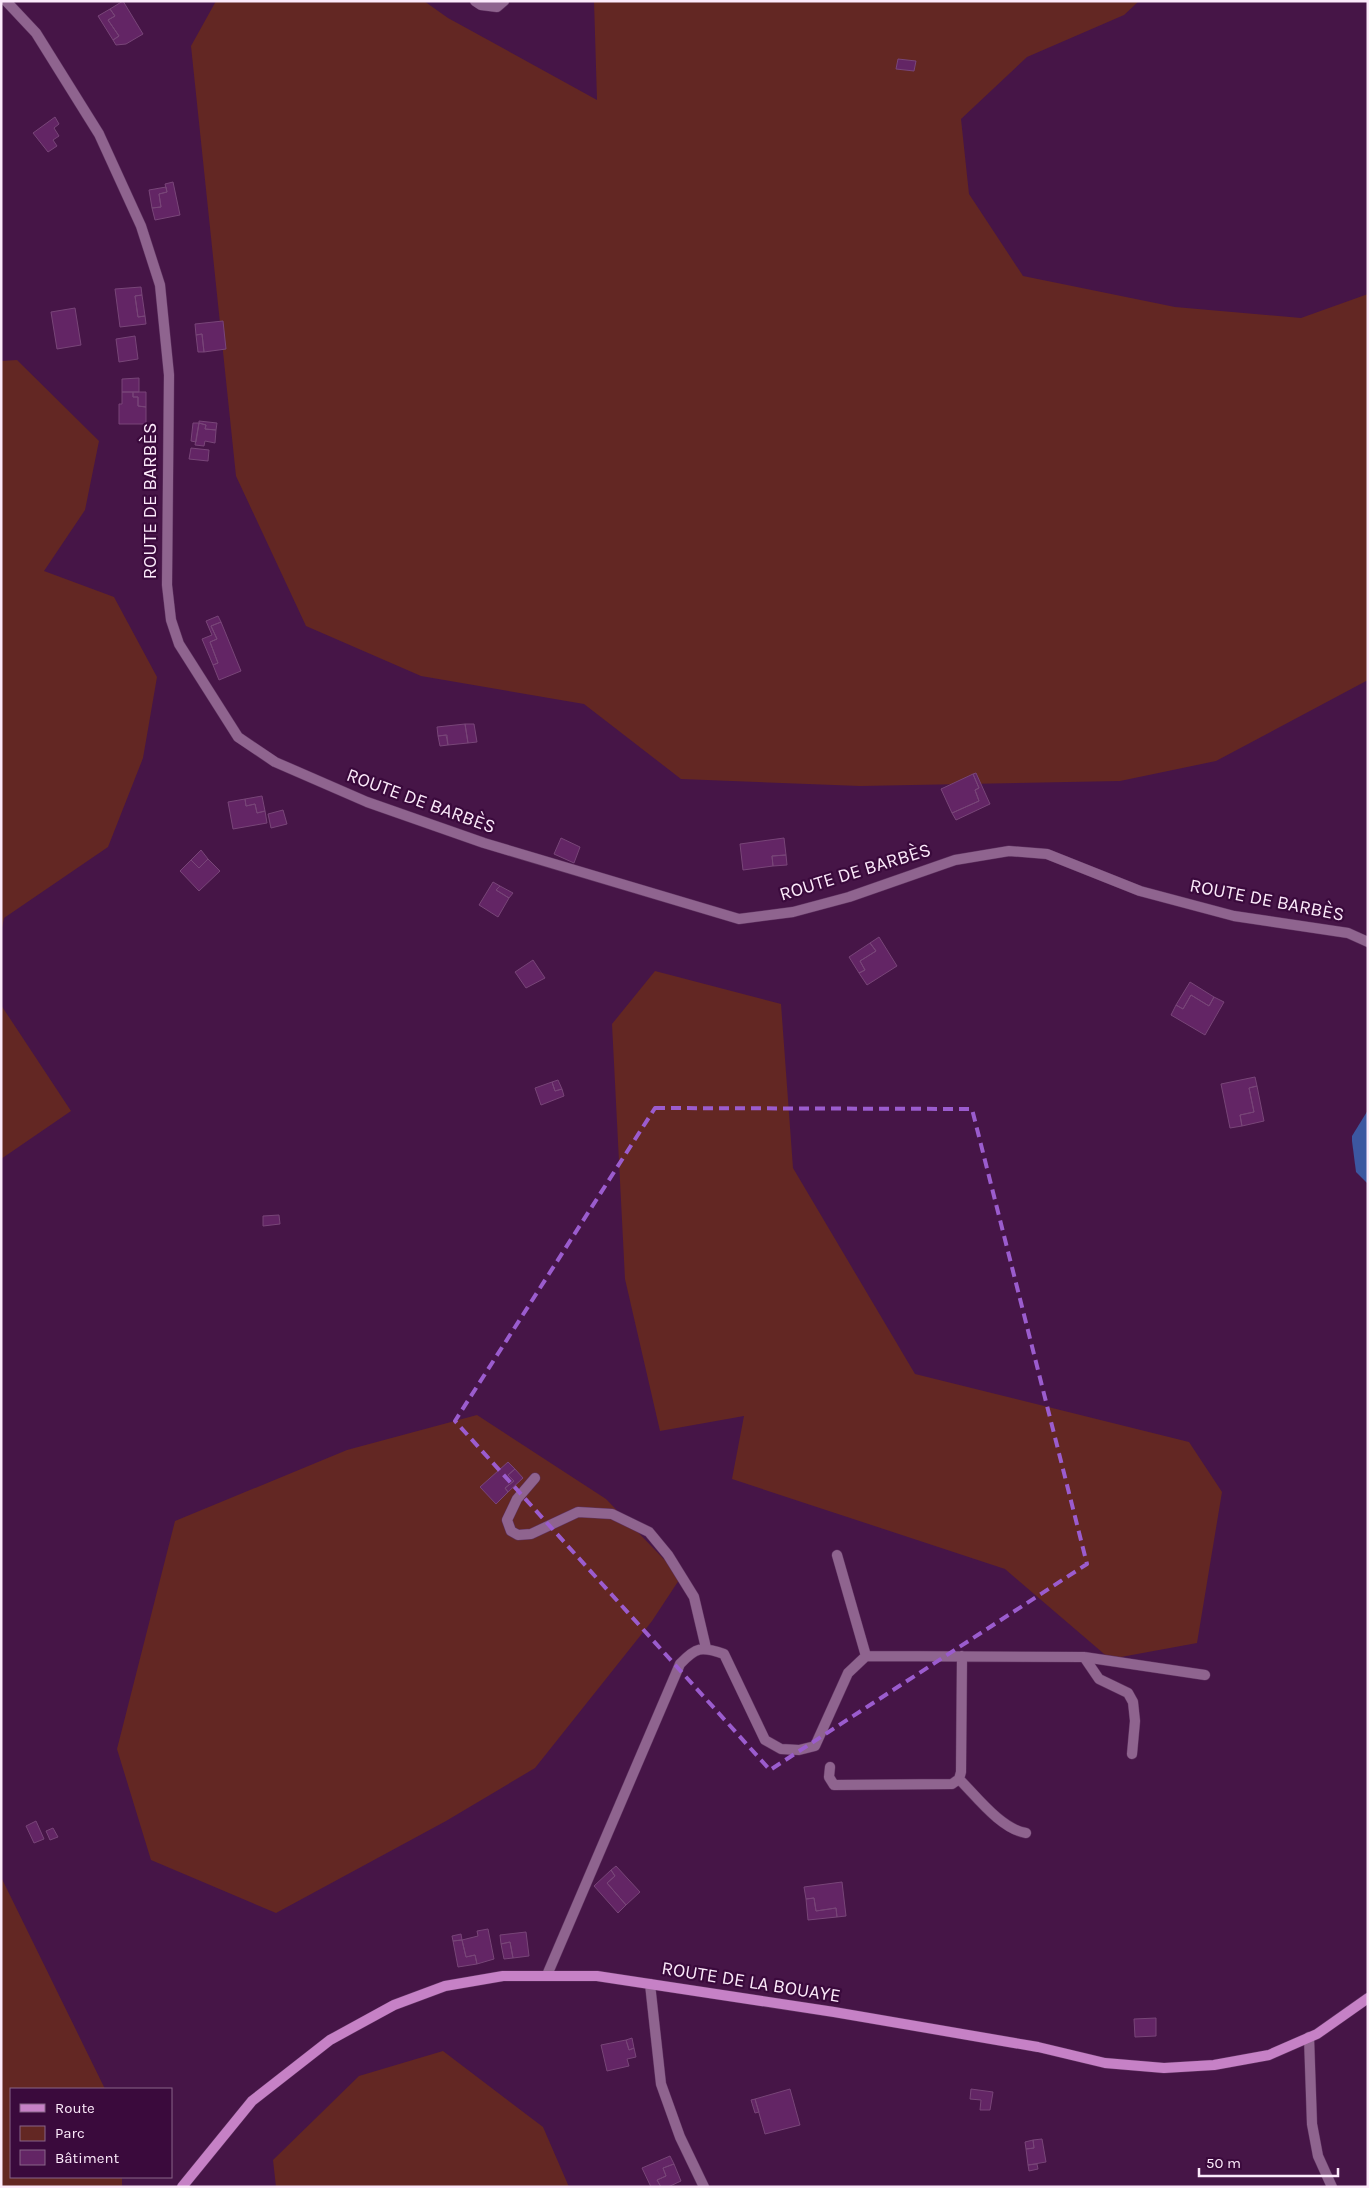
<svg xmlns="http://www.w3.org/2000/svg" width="1369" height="2188" viewBox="0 0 1369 2188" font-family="Karla,sans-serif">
<rect width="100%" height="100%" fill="#461547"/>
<path fill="#632723" d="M 216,1 L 424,1 L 448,18 L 597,100 L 594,1 L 1139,1 L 1124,15 L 1027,57 L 961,119 L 969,194 L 1023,276 L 1175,307 L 1301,318 L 1368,294 L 1368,680 L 1216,761 L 1120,781 L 860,786 L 681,779 L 584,704 L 421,676 L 306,626 L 236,476 L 191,46 Z
M 17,360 L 99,441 L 85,510 L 44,571 L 114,597 L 157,677 L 143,758 L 108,847 L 4,918 L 1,933 L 1,361 Z
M 655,971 L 781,1004 L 793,1168 L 915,1374 L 1189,1442 L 1222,1492 L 1197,1643 L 1110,1659 L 1005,1569 L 732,1479 L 744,1416 L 660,1431 L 625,1279 L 612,1024 Z
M 1,1005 L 71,1111 L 1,1159 Z
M 477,1415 L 606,1499 L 681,1577 L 652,1621 L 535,1768 L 446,1821 L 276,1913 L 151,1860 L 117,1749 L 175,1521 L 347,1450 Z
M 1,1877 L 105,2089 L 11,2089 L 11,2177 L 122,2177 L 122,2187 L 1,2187 Z
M 443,2051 L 543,2127 L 569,2187 L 276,2187 L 273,2160 L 359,2076 Z"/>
<path fill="#3c57a1" d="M 1368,1110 L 1368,1184 L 1356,1172 L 1352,1141 L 1352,1136 Z"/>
<path fill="#632565" stroke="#784578" d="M 123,1 L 143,34 L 126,44 L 116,45 L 113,40 L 119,36 L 108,20 L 115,16 L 110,9 Z
M 110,9 L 115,16 L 108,20 L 119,36 L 113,40 L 98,16 Z
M 898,59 L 916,61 L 914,71 L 896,69 Z
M 55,117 L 59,124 L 54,128 L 59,136 L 53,140 L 57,146 L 48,152 L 33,133 Z
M 173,182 L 180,215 L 155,220 L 152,208 L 161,207 L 159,194 L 167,192 L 165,184 Z
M 166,187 L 167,192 L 159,194 L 161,207 L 152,208 L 149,190 Z
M 141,287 L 142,295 L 135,296 L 138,317 L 145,316 L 146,324 L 120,327 L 115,289 Z
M 142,295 L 145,316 L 138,317 L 135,296 Z
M 75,308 L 81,345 L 57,349 L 51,312 Z
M 223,321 L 226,349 L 204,352 L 202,334 L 196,335 L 195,324 Z
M 202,334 L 204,352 L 198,352 L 196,335 Z
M 135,336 L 138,359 L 119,362 L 116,339 Z
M 139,378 L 139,392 L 122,392 L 122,379 Z
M 122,392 L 133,392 L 133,397 L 138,397 L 138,406 L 146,407 L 146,424 L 119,424 L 119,404 L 122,404 Z
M 133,392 L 146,392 L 146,407 L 138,406 L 138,397 L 133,397 Z
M 199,421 L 217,423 L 216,430 L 205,429 L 206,425 L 199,423 Z
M 193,423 L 199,423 L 196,442 L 191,441 Z
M 199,423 L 206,425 L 205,429 L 216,430 L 215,443 L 205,441 L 204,446 L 195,445 Z
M 191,448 L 209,450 L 208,461 L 189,459 Z
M 218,616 L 221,622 L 211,626 L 217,639 L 210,642 L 218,663 L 213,665 L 202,639 L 212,635 L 206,621 Z
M 221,622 L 241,671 L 219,680 L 213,665 L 218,663 L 210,642 L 217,639 L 211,626 Z
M 465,724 L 468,743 L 448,745 L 447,735 L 438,736 L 437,727 Z
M 465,724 L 474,724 L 477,742 L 468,743 Z
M 446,735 L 448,745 L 440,746 L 438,736 Z
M 976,773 L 990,804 L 956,820 L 952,813 L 979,801 L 975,790 L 979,788 L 973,774 Z
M 973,774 L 979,788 L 975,790 L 979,801 L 952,813 L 941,789 Z
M 262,796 L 265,811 L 257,813 L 255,804 L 246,806 L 245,799 Z
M 245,799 L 246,806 L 255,804 L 257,813 L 265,811 L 267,823 L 233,829 L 228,802 Z
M 283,810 L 287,824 L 271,828 L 268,814 Z
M 561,838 L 580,847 L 574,863 L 554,854 Z
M 784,838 L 786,855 L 772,856 L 773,866 L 743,870 L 740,844 Z
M 201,850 L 208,859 L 199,868 L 191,860 Z
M 786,855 L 787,865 L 773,866 L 772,856 Z
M 208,859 L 220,871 L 199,891 L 180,871 L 191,860 L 199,868 Z
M 493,882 L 500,886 L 496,890 L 509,898 L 498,917 L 479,905 Z
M 500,886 L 513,893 L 509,898 L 496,890 Z
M 879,937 L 897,966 L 867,985 L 859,973 L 865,970 L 860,961 L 876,951 L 870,943 Z
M 870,943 L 876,951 L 860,961 L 865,970 L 859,973 L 849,957 Z
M 533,960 L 545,978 L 526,988 L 515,972 Z
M 1190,982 L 1214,997 L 1209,1006 L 1191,995 L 1183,1009 L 1176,1005 Z
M 1191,995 L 1209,1006 L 1214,997 L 1224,1002 L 1205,1035 L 1171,1015 L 1176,1005 L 1183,1009 Z
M 1255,1077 L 1257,1086 L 1249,1088 L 1254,1112 L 1240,1115 L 1242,1126 L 1230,1128 L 1221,1084 Z
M 558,1080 L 562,1089 L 555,1091 L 552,1082 Z
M 552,1082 L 555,1091 L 562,1089 L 564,1096 L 541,1105 L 535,1088 Z
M 1257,1086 L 1264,1121 L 1242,1126 L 1240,1115 L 1254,1112 L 1249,1088 Z
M 279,1215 L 280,1224 L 263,1226 L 263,1216 Z
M 508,1462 L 515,1469 L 508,1475 L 514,1481 L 505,1488 L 508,1492 L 496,1504 L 480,1487 Z
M 515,1469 L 523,1478 L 508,1492 L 505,1488 L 514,1481 L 508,1475 Z
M 36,1821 L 44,1839 L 34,1843 L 26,1826 Z
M 53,1828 L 58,1837 L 50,1840 L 46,1831 Z
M 616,1866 L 640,1892 L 626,1905 L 607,1883 L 615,1876 L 611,1870 Z
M 611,1870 L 615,1876 L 607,1883 L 626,1905 L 618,1913 L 594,1886 Z
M 842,1882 L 846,1916 L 837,1917 L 836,1908 L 816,1911 L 814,1898 L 806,1899 L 804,1887 Z
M 814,1898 L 816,1911 L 836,1908 L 837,1917 L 808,1920 L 806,1899 Z
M 488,1929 L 494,1959 L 477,1964 L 475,1955 L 466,1957 L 462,1940 L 478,1936 L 477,1931 Z
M 526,1932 L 529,1956 L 513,1958 L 510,1942 L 501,1944 L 500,1935 Z
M 461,1934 L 462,1940 L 453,1941 L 452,1936 Z
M 462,1940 L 466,1957 L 475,1955 L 477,1964 L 458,1967 L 453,1941 Z
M 510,1942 L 513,1958 L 504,1959 L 501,1944 Z
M 1156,2018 L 1156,2036 L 1135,2037 L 1134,2019 Z
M 632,2038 L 634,2048 L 629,2050 L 626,2040 Z
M 626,2040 L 629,2050 L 634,2048 L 636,2057 L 627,2059 L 629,2066 L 607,2071 L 601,2045 Z
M 790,2089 L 800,2125 L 765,2134 L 755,2099 Z
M 971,2089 L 993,2092 L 990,2110 L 980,2110 L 981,2100 L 970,2099 Z
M 755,2099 L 759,2112 L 755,2113 L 751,2100 Z
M 1042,2139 L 1046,2162 L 1028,2165 L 1026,2149 L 1034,2148 L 1033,2140 Z
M 1033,2140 L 1034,2148 L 1026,2149 L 1025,2142 Z
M 670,2156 L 674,2164 L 663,2168 L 666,2176 L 657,2180 L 661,2187 L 651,2187 L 642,2168 Z
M 674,2164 L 681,2181 L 668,2187 L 661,2187 L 657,2180 L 666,2176 L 663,2168 Z
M 1037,2164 L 1038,2169 L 1029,2171 L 1028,2165 Z"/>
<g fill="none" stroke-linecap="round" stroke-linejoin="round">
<defs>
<path id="street" d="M 6,1 L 36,33 L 99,134 L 141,226 L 160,285 L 169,375 L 167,585 L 171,620 L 179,644 L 238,737 L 275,762 L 367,802 L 484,843 L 739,919 L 793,912 L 849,897 L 955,860 L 1009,851 L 1047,854 L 1140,891 L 1234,916 L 1348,933 L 1368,942
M 475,1 L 481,5 L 497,7 L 504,1
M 535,1478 L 517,1499 L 507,1520 L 511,1531 L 518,1535 L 531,1534 L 578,1512 L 612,1514 L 649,1532 L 668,1555 L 694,1597 L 706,1648
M 837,1555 L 866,1656
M 1084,1657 L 1099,1679 L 1128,1693 L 1133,1702 L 1135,1721 L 1132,1754
M 830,1767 L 829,1777 L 834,1785 L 952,1784 L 959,1779 L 961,1772 L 962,1656
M 959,1779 C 977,1797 1001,1829 1026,1833
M 547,1975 L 680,1664 C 696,1647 701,1646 724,1654 L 765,1740 L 781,1749 L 799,1750 L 815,1746 L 848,1673 L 866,1656 L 1084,1657 L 1205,1675
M 650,1984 L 661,2084 L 680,2137 L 704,2187
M 1309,2037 L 1312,2124 L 1318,2156 L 1332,2187"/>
<path id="secondary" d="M 182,2187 L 252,2101 L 330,2040 L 394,2005 L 445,1986 L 503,1976 L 597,1976 L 834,2012 L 1038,2047 L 1105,2063 L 1164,2068 L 1214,2065 L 1269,2055 L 1317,2034 L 1368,1998"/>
</defs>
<use href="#street" stroke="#5f3360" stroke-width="11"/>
<use href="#secondary" stroke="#5f3360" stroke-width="11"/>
<use href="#street" stroke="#8f648f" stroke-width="10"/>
<use href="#secondary" stroke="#c681c6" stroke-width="10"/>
</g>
<path fill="none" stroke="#9b5cce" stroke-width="4" stroke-dasharray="10 6" stroke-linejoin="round" d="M 655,1108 L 972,1109 L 1087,1564 L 770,1770 L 455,1421 Z"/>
<g text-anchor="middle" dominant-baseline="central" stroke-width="4.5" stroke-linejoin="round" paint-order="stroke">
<g font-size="19" fill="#fceafb" stroke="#3a0a3c">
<text transform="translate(150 501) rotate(-90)">ROUTE DE BARBÈS</text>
<text transform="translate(421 801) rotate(20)">ROUTE DE BARBÈS</text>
<text transform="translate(855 872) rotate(-17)">ROUTE DE BARBÈS</text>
<text transform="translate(1267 900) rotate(11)">ROUTE DE BARBÈS</text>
<text transform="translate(751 1982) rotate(9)">ROUTE DE LA BOUAYE</text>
</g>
</g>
<rect width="1369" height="2188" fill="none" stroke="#fceafb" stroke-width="5"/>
<rect x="10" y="2088" width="162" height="90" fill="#3a0a3c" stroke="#886488"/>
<rect x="20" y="2104" width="25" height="8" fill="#c681c6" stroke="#886488"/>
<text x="55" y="2113" font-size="15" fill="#fceafb">Route</text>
<rect x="20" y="2126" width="25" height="15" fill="#632723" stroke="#886488"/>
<text x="55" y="2138" font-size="15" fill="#fceafb">Parc</text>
<rect x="20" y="2150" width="25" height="15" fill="#632565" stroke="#886488"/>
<text x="55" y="2163" font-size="15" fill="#fceafb">Bâtiment</text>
<path d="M1199 2168v8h139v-8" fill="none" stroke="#fceafb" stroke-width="2.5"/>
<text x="1206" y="2168" font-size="15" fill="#fceafb" stroke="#3a0a3c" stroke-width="4" paint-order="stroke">50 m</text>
</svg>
